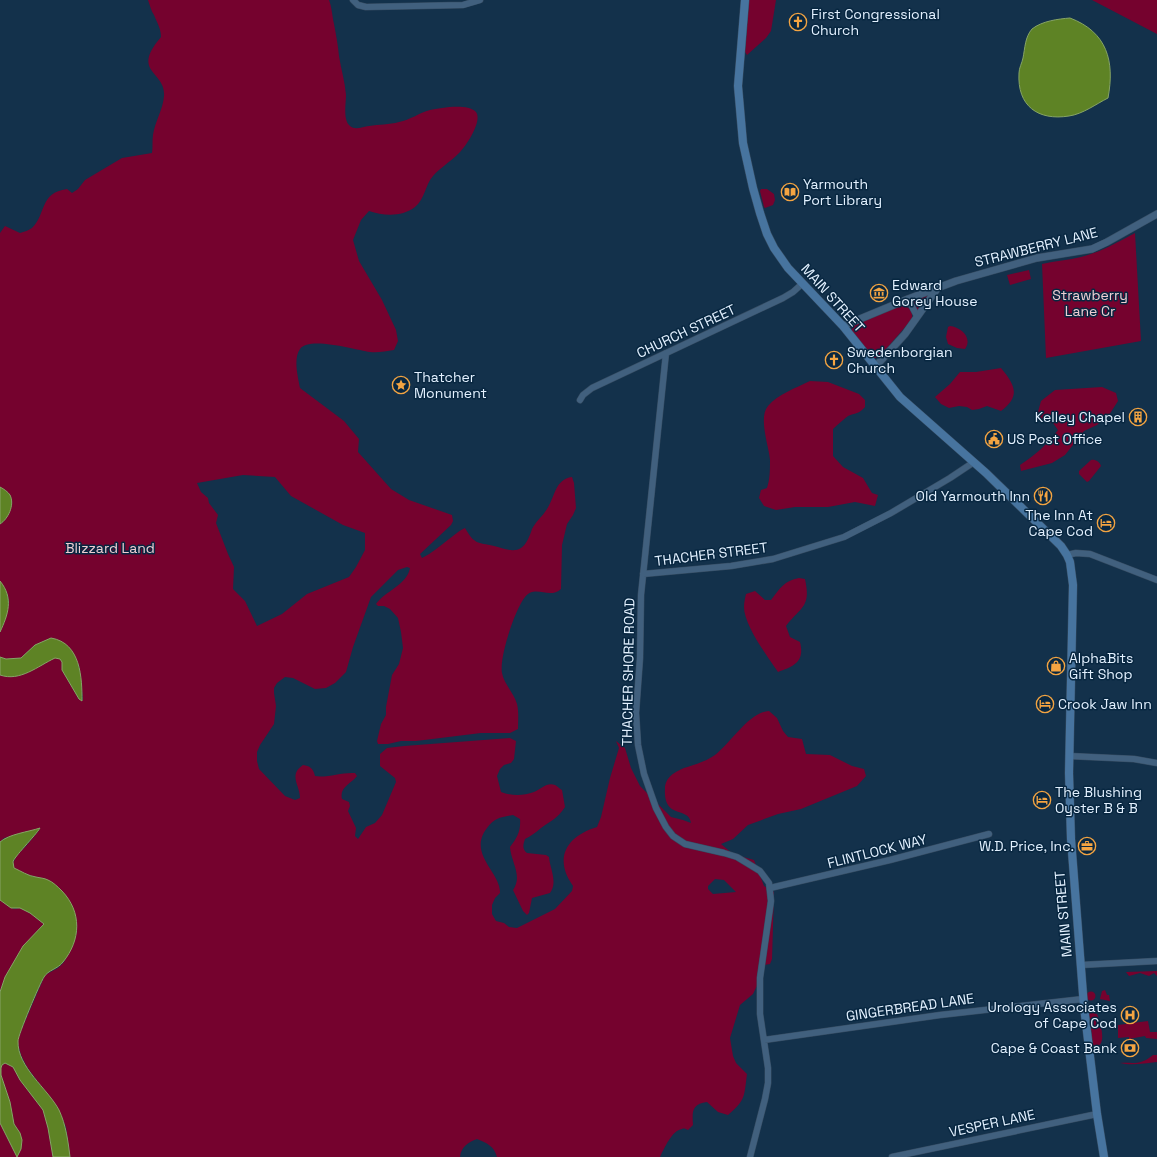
<svg xmlns="http://www.w3.org/2000/svg" width="1157" height="1157" viewBox="0 0 1157 1157" font-family="'Space Grotesk',sans-serif">
<rect width="100%" height="100%" fill="#13314b"/>
<path fill="#75022e" fill-rule="evenodd" d="M 148,0 L 329,0 C 332,8 332,15 334,24 C 336,35 338,45 339,56 C 341,69 345,82 346,95 C 346,103 343,118 349,125 C 354,131 362,127 369,126 C 379,124 389,125 399,122 C 410,120 419,113 430,110 C 441,108 467,103 476,112 C 483,121 465,148 458,154 C 450,162 440,168 433,176 C 425,185 425,199 415,207 C 402,217 384,216 369,211 L 361,220 L 353,240 L 359,261 L 382,300 L 396,330 L 398,341 L 394,350 C 386,351 378,353 370,352 C 356,350 309,336 300,349 C 293,359 298,377 300,388 L 344,421 L 359,439 L 358,452 L 391,489 L 409,500 L 452,515 L 453,521 L 451,525 L 420,554 L 422,558 C 432,553 440,546 449,539 C 455,535 458,531 465,528 C 475,545 477,542 494,546 C 503,548 513,553 521,548 C 527,544 530,535 532,529 C 536,521 542,517 547,509 C 555,497 555,479 572,477 L 574,483 L 576,508 L 573,515 L 567,524 L 562,545 L 561,589 C 549,600 536,584 525,597 C 515,609 499,658 502,673 C 504,684 514,693 517,704 C 519,712 518,721 518,729 L 510,733 L 481,733 L 416,741 L 401,741 L 388,744 L 378,744 L 377,741 L 381,724 L 386,715 L 386,707 L 392,675 L 399,664 L 403,648 L 401,632 L 398,618 L 390,609 L 384,606 L 378,606 L 376,604 C 385,591 407,585 410,568 L 407,567 L 398,570 L 371,597 L 353,647 L 346,672 L 335,683 L 326,688 L 315,689 L 293,678 L 285,677 L 277,683 L 274,688 L 274,693 L 276,706 L 274,724 L 260,745 L 257,752 L 257,761 L 259,769 L 285,796 L 295,800 L 300,798 C 300,785 288,775 303,765 C 310,766 313,768 315,776 C 327,778 342,772 355,773 L 357,776 C 351,784 339,787 342,799 L 349,802 L 350,806 L 348,811 L 356,828 L 355,836 L 358,839 L 366,827 L 375,823 L 382,815 L 396,782 L 395,778 L 380,766 L 380,754 L 387,748 L 404,746 L 510,738 L 516,741 L 514,759 L 511,763 L 504,765 L 500,769 L 497,776 L 501,792 C 512,796 523,796 534,792 C 541,789 547,782 555,785 C 557,786 560,789 562,790 L 565,807 C 557,819 552,820 541,828 C 535,833 531,836 525,839 C 523,845 522,849 527,853 L 546,855 L 549,857 C 550,869 558,882 550,893 L 532,898 L 529,913 L 527,915 L 523,911 L 513,890 C 523,876 511,862 510,847 C 517,838 521,831 520,819 L 513,815 C 501,817 494,818 487,828 C 467,854 501,872 500,893 L 495,898 L 492,905 L 492,914 L 496,921 L 504,923 L 509,927 L 517,928 L 555,909 L 572,891 L 573,886 C 553,858 567,836 597,827 L 601,817 L 610,778 L 619,748 L 616,741 L 625,748 L 631,768 L 640,786 L 671,817 L 683,820 L 691,823 C 689,806 663,820 665,789 C 665,777 675,772 684,768 C 694,765 707,761 715,755 C 731,743 749,712 769,711 L 777,718 L 783,731 L 788,737 L 802,739 L 806,754 L 830,755 L 852,766 L 864,769 L 866,776 L 857,786 L 801,809 L 778,814 L 748,825 L 733,839 L 721,844 L 733,854 L 754,860 L 764,886 L 774,892 L 772,959 L 770,964 L 764,965 L 763,973 L 753,994 L 740,1005 L 730,1038 L 733,1056 L 736,1063 L 747,1074 C 744,1096 746,1100 728,1115 L 718,1112 L 707,1102 C 692,1104 692,1111 693,1125 L 688,1130 C 686,1129 684,1128 682,1129 C 672,1130 664,1149 660,1157 L 497,1157 C 494,1146 487,1143 477,1139 C 468,1142 461,1147 460,1157 L 70,1157 L 66,1127 L 58,1109 L 27,1067 L 21,1055 L 17,1040 L 45,975 L 58,968 L 64,962 L 74,941 L 77,931 L 41,878 C 31,877 23,872 14,869 L 13,863 L 17,855 L 27,845 L 40,829 L 4,838 L 0,842 L 0,675 L 4,676 L 35,668 L 55,657 L 60,659 L 62,662 L 62,670 L 79,699 L 82,701 L 83,699 L 79,665 L 51,638 L 35,645 L 21,658 L 6,659 L 0,657 L 0,632 L 4,623 L 9,602 L 7,593 L 0,581 L 0,524 C 4,522 5,518 8,514 C 15,500 12,495 0,487 L 0,233 L 5,226 L 20,233 C 24,232 29,230 32,228 C 47,213 39,193 67,189 L 72,193 L 78,189 L 85,180 L 122,158 L 152,153 C 153,147 152,141 153,135 C 155,121 163,110 164,96 C 166,71 130,73 161,37 C 161,28 157,23 154,15 C 151,11 150,5 148,0 ZM 243,475 L 275,477 L 291,496 L 343,525 L 365,533 L 365,550 L 356,567 L 349,577 L 307,594 L 282,614 L 257,626 L 245,601 L 233,589 L 234,567 L 228,554 L 216,523 L 218,515 L 209,503 L 208,498 L 201,492 L 197,483 ZM 715,879 L 724,880 L 736,892 L 713,894 L 708,889 L 708,886 Z
M 749,0 L 776,0 L 771,31 L 766,38 L 747,55 L 745,52 Z
M 1092,0 L 1157,0 L 1157,34 Z
M 761,189 L 767,189 L 774,194 L 775,200 L 773,205 L 765,208 L 764,207 L 760,191 Z
M 1135,233 L 1141,341 L 1046,358 L 1042,264 C 1055,261 1069,260 1081,257 C 1101,252 1118,242 1135,233 Z
M 1029,270 L 1031,279 L 1010,285 L 1007,275 Z
M 928,294 L 928,295 L 917,311 L 911,301 Z
M 901,305 C 909,307 913,310 912,319 L 880,356 L 877,358 L 873,358 L 851,331 L 854,324 Z
M 950,326 C 961,327 973,338 965,349 L 957,348 L 948,344 L 946,337 L 948,327 Z
M 1001,368 C 1015,385 1021,396 1001,411 L 987,406 L 979,409 L 972,410 L 967,407 L 959,406 L 949,408 L 941,404 L 935,397 L 950,384 L 960,372 L 976,372 Z
M 810,381 L 828,382 L 859,394 L 865,400 L 865,407 C 859,414 855,413 848,416 C 843,420 838,424 833,429 L 833,456 L 843,467 L 863,478 L 872,493 L 878,495 L 875,506 L 855,502 L 828,507 L 795,507 L 776,510 L 764,506 L 759,498 L 761,490 L 767,488 C 770,479 770,470 770,460 C 769,446 758,418 768,406 C 778,394 796,388 810,381 Z
M 1102,387 L 1116,393 L 1118,401 L 1109,415 L 1097,425 L 1084,431 L 1065,455 L 1052,463 L 1021,471 L 1020,465 C 1035,455 1047,445 1058,430 L 1053,423 L 1036,419 L 1041,401 L 1055,390 Z
M 1091,460 C 1095,459 1100,462 1101,466 L 1089,481 L 1087,482 L 1079,474 L 1079,471 Z
M 799,578 L 805,579 C 811,607 802,606 786,626 L 790,637 L 800,642 C 805,662 794,666 778,672 C 767,656 744,625 744,607 C 744,603 745,598 746,594 L 755,591 L 765,600 L 771,600 C 780,588 784,581 799,578 Z
M 0,900 L 14,909 L 20,908 L 30,913 L 44,924 C 40,929 35,933 31,938 C 19,954 6,973 0,992 Z
M 1157,971 L 1157,976 L 1154,973 L 1149,976 L 1140,973 L 1129,976 L 1126,972 Z
M 1105,990 L 1107,995 L 1109,995 L 1110,1001 L 1100,999 L 1102,991 Z
M1086.5 996a4.5 4.5 0 1 1 9 0a4.5 4.5 0 1 1-9 0Z
M 1091,1012 L 1097,1014 C 1100,1021 1109,1049 1093,1046 L 1089,1014 Z
M 1148,1021 L 1150,1032 L 1157,1032 L 1157,1039 L 1146,1038 L 1145,1036 L 1129,1039 L 1129,1037 L 1118,1038 L 1118,1025 Z
M 1153,1055 L 1157,1055 L 1157,1062 C 1145,1063 1132,1066 1120,1063 C 1134,1062 1140,1066 1153,1055 Z
M 5,1063 L 13,1067 L 20,1080 L 43,1110 L 48,1128 L 53,1157 L 17,1157 L 21,1149 L 20,1133 L 14,1124 L 10,1102 L 1,1075 L 1,1068 L 2,1065 Z
M 0,1123 L 17,1157 L 0,1157 Z"/>
<path fill="#5e8325" stroke="#86a466" d="M 1070,18 C 1107,32 1115,61 1108,98 C 1096,104 1083,114 1069,116 C 1038,121 1017,106 1019,73 C 1019,68 1022,63 1023,58 C 1025,48 1025,37 1032,29 C 1042,21 1058,19 1070,18 Z
M 0,487 C 4,489 8,492 10,495 C 15,505 8,519 0,524 Z
M 0,581 C 14,598 8,615 0,632 Z
M 51,638 C 81,643 82,678 82,701 L 79,699 L 62,670 L 62,662 L 60,659 L 55,658 C 38,666 20,682 0,675 L 0,657 L 6,659 L 21,658 L 35,645 Z
M 40,828 C 36,835 13,858 13,862 C 13,864 14,866 14,868 C 21,871 28,876 36,877 C 40,878 44,878 48,880 C 53,882 58,887 62,891 C 82,912 81,940 63,962 C 58,969 48,970 44,977 C 40,983 18,1035 18,1041 C 17,1067 48,1089 59,1110 C 66,1125 68,1141 70,1157 L 53,1157 L 48,1128 L 43,1110 L 20,1080 L 13,1067 L 5,1063 L 2,1065 L 1,1068 L 1,1075 L 10,1102 L 14,1124 L 20,1133 L 22,1140 L 21,1149 L 17,1157 L 0,1123 L 0,992 L 5,977 L 23,946 L 44,924 L 30,913 L 20,908 L 11,908 L 0,900 L 0,842 C 9,834 28,832 40,828 Z"/>
<g fill="none" stroke-linecap="round" stroke-linejoin="round">
<defs>
<path id="minor" d="M 353,0 L 358,5 L 366,7 L 463,5 L 480,0
M 908,299 L 917,316
M 666,353 L 641,595 L 640,658 L 636,713 L 638,745 L 644,774 L 656,808 L 666,827 L 673,836 L 685,844 L 724,853 L 737,857 L 760,871 L 769,883 L 771,901 L 760,978 L 760,1014 L 768,1068 L 768,1083 L 765,1099 L 750,1157
M 580,400 L 583,395 L 592,388 L 783,298 L 793,292 L 803,283
M 1067,555 L 1076,553 L 1090,554 L 1157,580
M 643,574 L 731,566 L 773,559 L 844,537 L 891,513 L 950,478 L 974,462
M 1069,756 L 1134,759 L 1157,763
M 770,888 L 890,860 L 989,834
M 1081,965 L 1157,961
M 764,1040 L 940,1015 L 1083,999
M 892,1157 L 1097,1114"/>
<path id="tertiary" d="M 843,326 L 908,299 L 956,281 L 1037,258 L 1092,249 L 1107,242 L 1157,214
M 875,367 L 905,334 L 937,289"/>
<path id="secondary" d="M 745,0 L 738,86 L 743,143 L 753,188 L 760,213 L 767,234 L 774,248 L 788,268 L 843,326 L 900,397 L 986,473 L 1061,546 L 1067,555 L 1070,562 L 1073,585 L 1069,773 L 1071,839 L 1084,1007 L 1097,1114 L 1104,1157"/>
</defs>
<use href="#minor" stroke="#364c62" stroke-width="7"/>
<use href="#tertiary" stroke="#364c62" stroke-width="8"/>
<use href="#secondary" stroke="#364c62" stroke-width="9"/>
<use href="#minor" stroke="#41607e" stroke-width="6"/>
<use href="#tertiary" stroke="#41607e" stroke-width="7"/>
<use href="#secondary" stroke="#47749f" stroke-width="8"/>
</g>
<defs>
<symbol id="church-ring" viewBox="-11 -11 22 22"><circle r="9.5" fill="#082741" stroke="#f3a442" stroke-width="1.5"/><path d="M-1.2-6h2.4v3.5h3.3v2.4h-3.3V6h-2.4V-.1h-3.3v-2.4h3.3Z" fill="#f3a442"/></symbol>
<symbol id="library-ring" viewBox="-11 -11 22 22"><circle r="9.5" fill="#082741" stroke="#f3a442" stroke-width="1.5"/><path d="M-6-4Q-3-5.5-.7-3.5V5Q-3 3-6 4ZM6-4Q3-5.5 .7-3.5V5Q3 3 6 4Z" fill="#f3a442"/></symbol>
<symbol id="museum-ring" viewBox="-11 -11 22 22"><circle r="9.5" fill="#082741" stroke="#f3a442" stroke-width="1.5"/><path d="M0-6L6-3V-2H-6V-3ZM-5-1h2V3h-2ZM-1-1h2V3h-2ZM3-1h2V3H3ZM-6 4H6V6H-6Z" fill="#f3a442"/></symbol>
<symbol id="sight-ring" viewBox="-11 -11 22 22"><circle r="9.5" fill="#082741" stroke="#f3a442" stroke-width="1.5"/><path d="M0-6L1.8-2.2L6-1.7L2.9 1.2L3.7 5.4L0 3.3L-3.7 5.4L-2.9 1.2L-6-1.7L-1.8-2.2Z" fill="#f3a442"/></symbol>
<symbol id="building-ring" viewBox="-11 -11 22 22"><circle r="9.5" fill="#082741" stroke="#f3a442" stroke-width="1.5"/><path d="M-4-6H4V6H1V3H-1V6H-4ZM-2.5-4.3h1.7v1.8h-1.7ZM.8-4.3h1.7v1.8H.8ZM-2.5-1h1.7V.8h-1.7ZM.8-1h1.7V.8H.8Z" fill="#f3a442"/></symbol>
<symbol id="civic-ring" viewBox="-11 -11 22 22"><circle r="9.5" fill="#082741" stroke="#f3a442" stroke-width="1.5"/><path d="M-.6-6.5H3V-4.5H.6V-3L4-1V1h2V6H-6V1h2V-1L-.6-3ZM-1.2 2.5V6h2.4V2.5Z" fill="#f3a442"/></symbol>
<symbol id="restaurant-ring" viewBox="-11 -11 22 22"><circle r="9.5" fill="#082741" stroke="#f3a442" stroke-width="1.5"/><path d="M-5-6h1v4h1v-4h1v4h1v-4h1v5L-1.5 .5V6h-2V.5L-5-1ZM5-6V6H3V1.5H1.5Q1.5-4 5-6Z" fill="#f3a442"/></symbol>
<symbol id="hotel-ring" viewBox="-11 -11 22 22"><circle r="9.5" fill="#082741" stroke="#f3a442" stroke-width="1.5"/><path d="M-6-4.5h1.5V1H6V5H4.5V3h-9V5H-6ZM-4 0a1.8 1.8 0 1 1 3.6 0ZM.5 0V-2.5h3Q6-2.5 6 0Z" fill="#f3a442"/></symbol>
<symbol id="shop-ring" viewBox="-11 -11 22 22"><circle r="9.5" fill="#082741" stroke="#f3a442" stroke-width="1.5"/><path d="M-5-2.5h2.3a2.7 3.5 0 0 1 5.4 0H5L5.5 6h-11ZM-1.5-2.5h3a1.5 2.3 0 0 0-3 0Z" fill="#f3a442"/></symbol>
<symbol id="office-ring" viewBox="-11 -11 22 22"><circle r="9.5" fill="#082741" stroke="#f3a442" stroke-width="1.5"/><path d="M-6-3h4V-5.5h4V-3h4V5H-6ZM-1-4.5V-3h2v-1.5ZM-6 0V1H6V0Z" fill="#f3a442"/></symbol>
<symbol id="hospital-ring" viewBox="-11 -11 22 22"><circle r="9.5" fill="#082741" stroke="#f3a442" stroke-width="1.5"/><path d="M-5-5h3v3.5h4V-5h3V5h-3V1.5h-4V5h-3Z" fill="#f3a442"/></symbol>
<symbol id="bank-ring" viewBox="-11 -11 22 22"><circle r="9.5" fill="#082741" stroke="#f3a442" stroke-width="1.5"/><path d="M-6-4H6V4H-6ZM0-2.3a2.3 2.3 0 1 0 0 4.6a2.3 2.3 0 1 0 0-4.6Z" fill="#f3a442"/></symbol>
</defs>
<g fill-rule="evenodd">
<use href="#church-ring" x="788" y="12" width="20" height="20"/>
<use href="#library-ring" x="780" y="182" width="20" height="20"/>
<use href="#museum-ring" x="869" y="283" width="20" height="20"/>
<use href="#church-ring" x="824" y="350" width="20" height="20"/>
<use href="#sight-ring" x="391" y="375" width="20" height="20"/>
<use href="#building-ring" x="1128" y="407" width="20" height="20"/>
<use href="#civic-ring" x="984" y="429" width="20" height="20"/>
<use href="#restaurant-ring" x="1033" y="486" width="20" height="20"/>
<use href="#hotel-ring" x="1096" y="513" width="20" height="20"/>
<use href="#shop-ring" x="1046" y="656" width="20" height="20"/>
<use href="#hotel-ring" x="1035" y="694" width="20" height="20"/>
<use href="#hotel-ring" x="1032" y="790" width="20" height="20"/>
<use href="#office-ring" x="1077" y="836" width="20" height="20"/>
<use href="#hospital-ring" x="1120" y="1005" width="20" height="20"/>
<use href="#bank-ring" x="1120" y="1038" width="20" height="20"/>
</g>
<g text-anchor="middle" dominant-baseline="central" stroke-width="3" stroke-linejoin="round" paint-order="stroke">
<g font-size="14" fill="#e3f1ff" stroke="#082741" text-anchor="start">
<text x="811" y="14">First Congressional<tspan x="811" dy="16">Church</tspan></text>
<text x="803" y="184">Yarmouth<tspan x="803" dy="16">Port Library</tspan></text>
<text x="892" y="285">Edward<tspan x="892" dy="16">Gorey House</tspan></text>
<text x="847" y="352">Swedenborgian<tspan x="847" dy="16">Church</tspan></text>
<text x="414" y="377">Thatcher<tspan x="414" dy="16">Monument</tspan></text>
<text x="1125" y="417" text-anchor="end">Kelley Chapel</text>
<text x="1007" y="439">US Post Office</text>
<text x="1030" y="496" text-anchor="end">Old Yarmouth Inn</text>
<text x="1093" y="515" text-anchor="end">The Inn At<tspan x="1093" dy="16">Cape Cod</tspan></text>
<text x="1069" y="658">AlphaBits<tspan x="1069" dy="16">Gift Shop</tspan></text>
<text x="1058" y="704">Crook Jaw Inn</text>
<text x="1055" y="792">The Blushing<tspan x="1055" dy="16">Oyster B &amp; B</tspan></text>
<text x="1074" y="846" text-anchor="end">W.D. Price, Inc.</text>
<text x="1117" y="1007" text-anchor="end">Urology Associates<tspan x="1117" dy="16">of Cape Cod</tspan></text>
<text x="1117" y="1048" text-anchor="end">Cape &amp; Coast Bank</text>
</g>
<g font-size="14" fill="#e3f1ff" stroke="#082741">
<text transform="translate(1036 247) rotate(-14)">STRAWBERRY LANE</text>
<text transform="translate(833 298) rotate(48)">MAIN STREET</text>
<text transform="translate(686 331) rotate(-25)">CHURCH STREET</text>
<text transform="translate(711 554) rotate(-7)">THACHER STREET</text>
<text transform="translate(628 672) rotate(-89)">THACHER SHORE ROAD</text>
<text transform="translate(877 851) rotate(-14)">FLINTLOCK WAY</text>
<text transform="translate(1063 914) rotate(-95)">MAIN STREET</text>
<text transform="translate(910 1007) rotate(-8)">GINGERBREAD LANE</text>
<text transform="translate(992 1123) rotate(-12)">VESPER LANE</text>
</g>
<g font-size="14" fill="#f0ced3" stroke="#082741">
<text x="1090" y="295">Strawberry<tspan x="1090" dy="16">Lane Cr</tspan></text>
<text x="110" y="548">Blizzard Land</text>
</g>
</g>
</svg>
